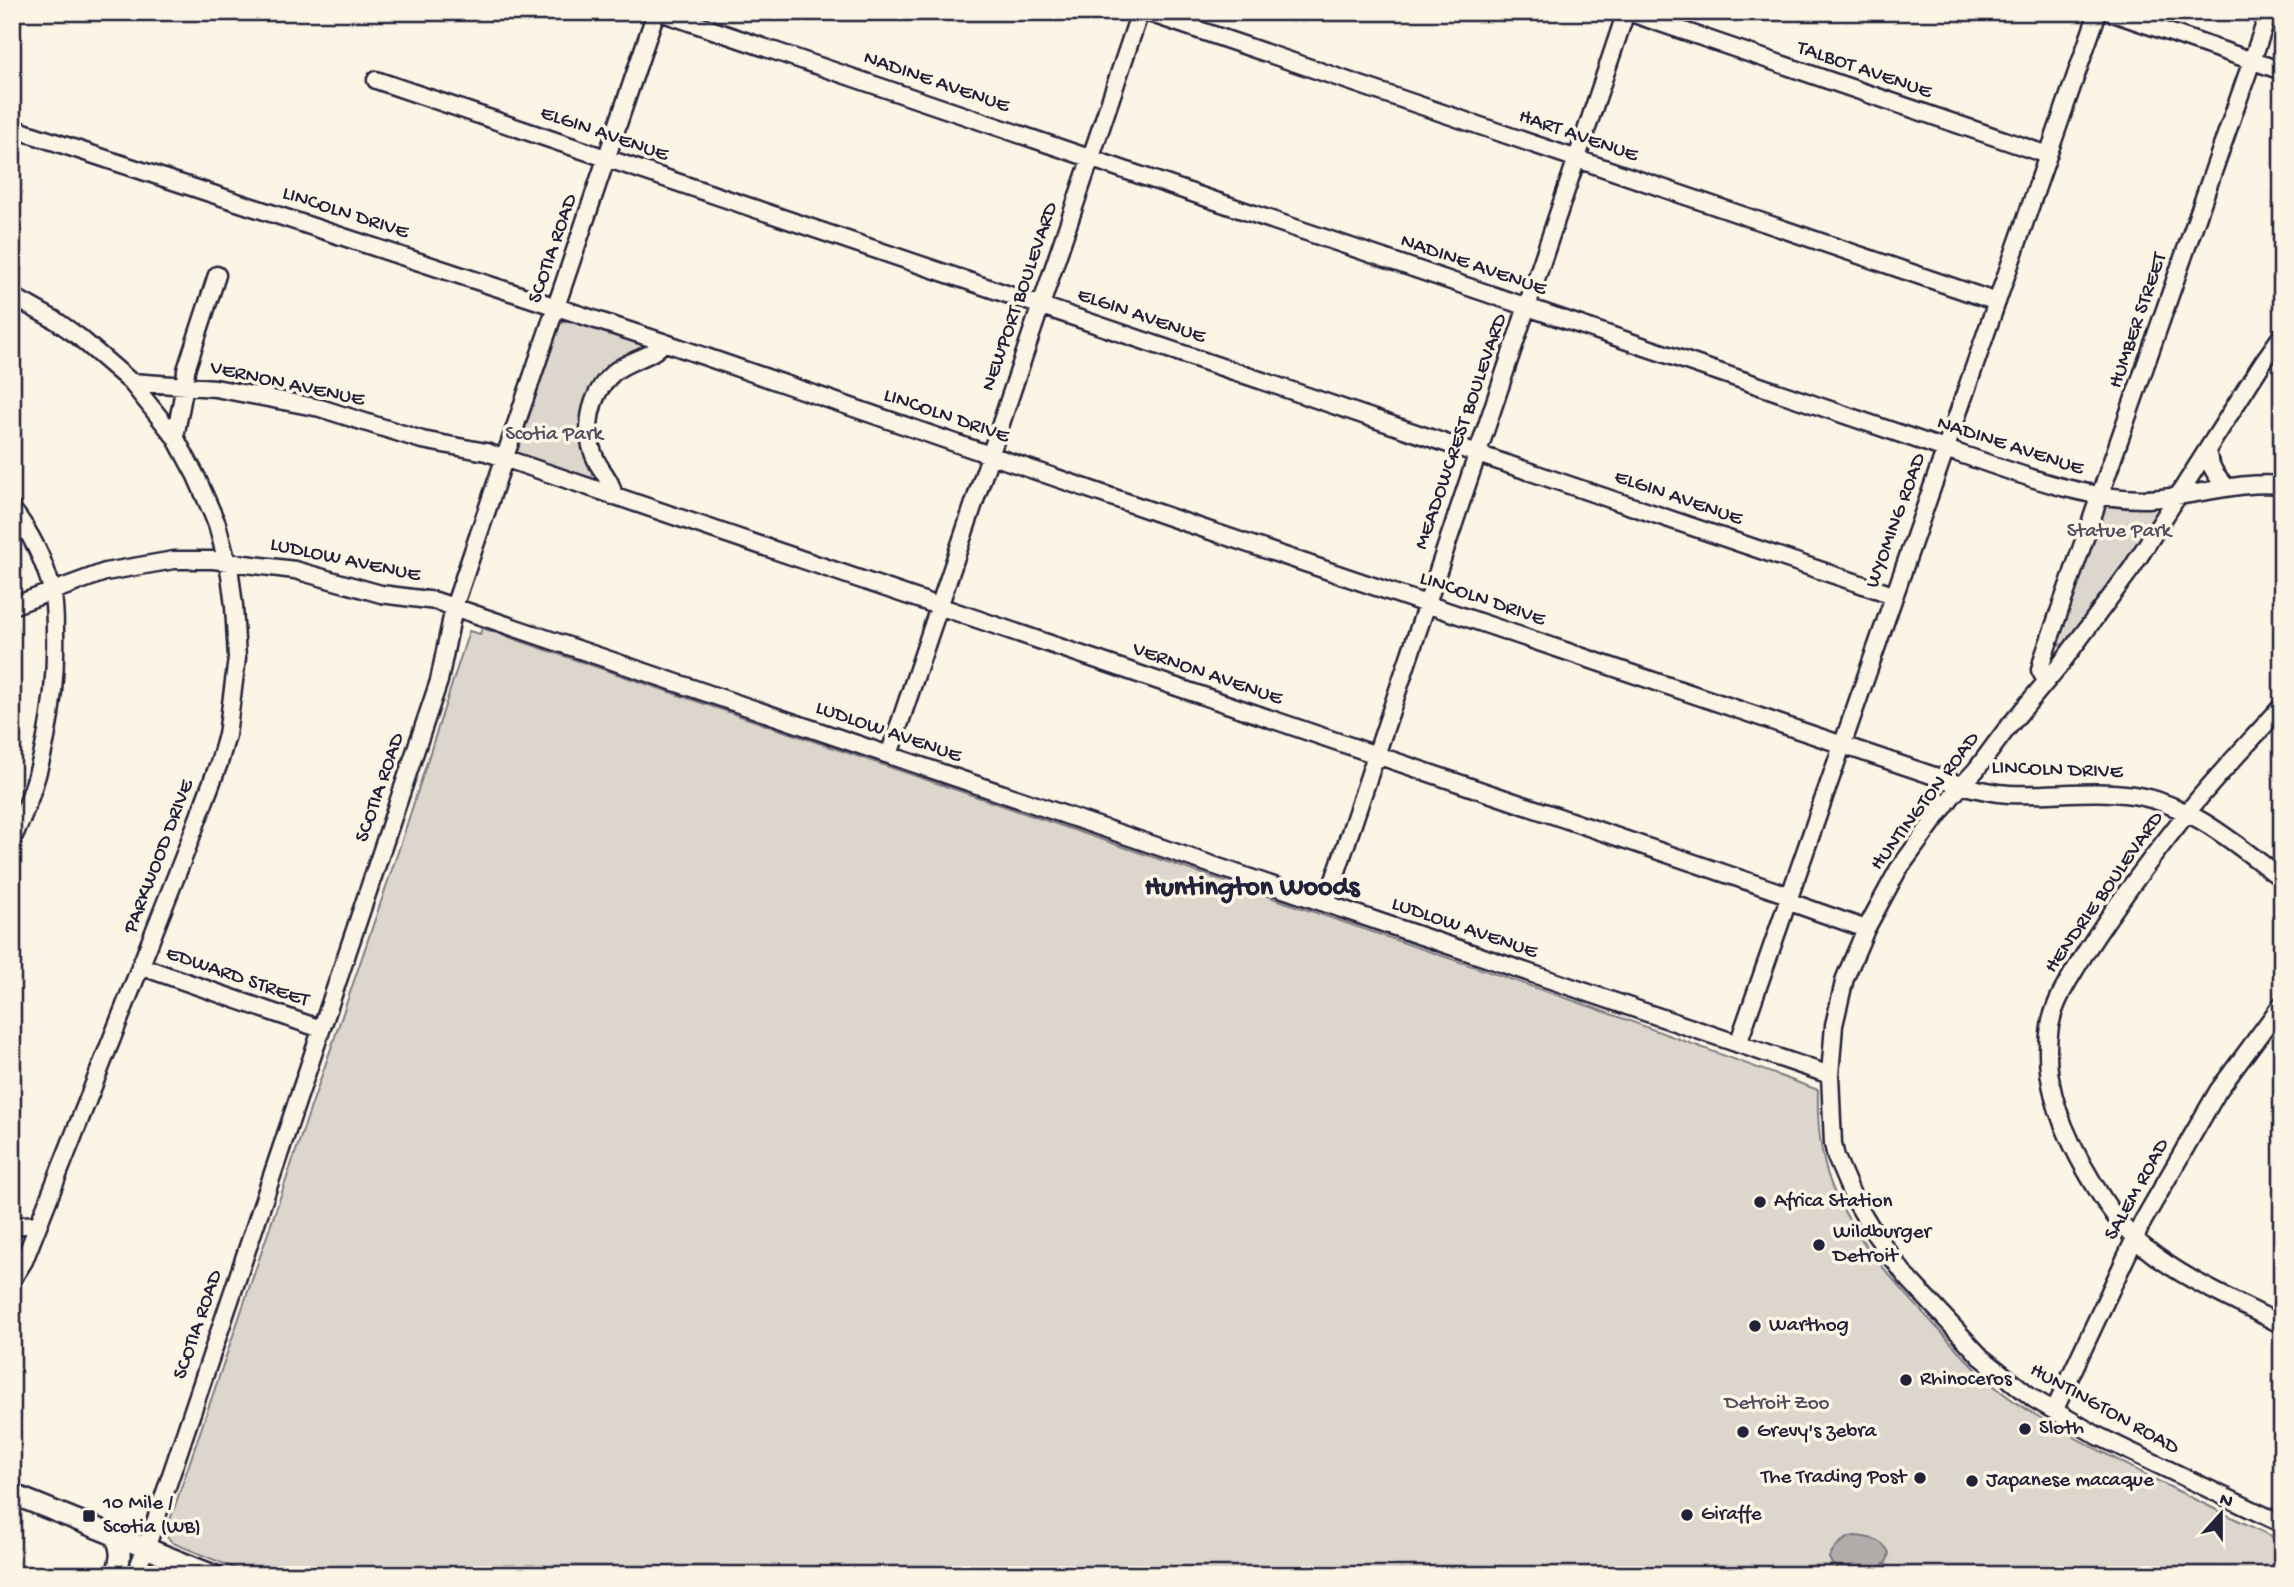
<svg xmlns="http://www.w3.org/2000/svg" width="2294" height="1587" viewBox="0 0 2294 1587" font-family="'Gochi Hand',sans-serif">
<rect width="100%" height="100%" fill="#fcf5e5"/>
<filter id="ink" filterUnits="userSpaceOnUse"><feTurbulence type="fractalNoise" baseFrequency=".0143" numOctaves="2"/><feDisplacementMap in="SourceGraphic" scale="14" xChannelSelector="R" yChannelSelector="G"/><feConvolveMatrix kernelMatrix="1 2 1 2 8 2 1 2 1" color-interpolation-filters="sRGB"/></filter>
<g filter="url(#ink)">
<path fill="#dcd6cc" stroke="#7f7c84" stroke-width="2" d="M 570,319 L 636,341 L 644,346 L 593,393 L 600,481 L 597,482 L 521,457 L 517,452 L 560,324 Z
M 2107,504 L 2157,505 L 2161,509 L 2161,513 L 2074,638 L 2066,646 L 2058,644 L 2056,638 L 2104,505 Z
M 482,628 L 1586,1005 L 1818,1090 C 1817,1123 1820,1158 1833,1189 C 1857,1244 1901,1289 1941,1332 C 1963,1356 1987,1383 2014,1401 C 2043,1421 2075,1438 2106,1454 C 2164,1485 2222,1513 2282,1541 L 2282,1575 L 251,1575 L 173,1543 L 165,1535 L 400,846 L 469,631 L 480,634 Z"/>
<path fill="#b2adab" stroke="#78757e" stroke-width="2" d="M 1854,1536 C 1868,1537 1883,1539 1889,1553 L 1886,1563 C 1880,1566 1873,1572 1867,1574 C 1852,1579 1834,1572 1829,1558 C 1833,1547 1843,1539 1854,1536 Z"/>
<g fill="none" stroke-linecap="round" stroke-linejoin="round">
<defs>
<path id="minor" d="M 660,12 L 1945,449 C 2009,469 2075,499 2143,499 C 2189,499 2235,480 2282,485
M 1146,12 L 1997,302
M 1628,12 L 2048,155
M 2110,12 L 2282,71
M 376,80 L 1893,595
M 12,128 L 663,342 L 1181,521 L 1961,785 C 1976,789 1993,793 2009,794 C 2050,796 2092,789 2133,795 C 2191,804 2237,845 2282,879
M 12,296 L 55,320 L 79,337 L 131,382 L 215,388 L 320,408 L 422,440 L 486,452 L 1788,895
M 2282,335 L 2263,362 L 2132,568 L 2060,665 L 2005,731 L 1976,770 L 1952,796 L 1898,870 L 1866,929 L 1845,978 L 1834,1025 L 1830,1075 L 1833,1144 L 1836,1157 L 1853,1197 L 1875,1234 L 1905,1275 L 1981,1357 L 2034,1399 L 2098,1436 L 2282,1524
M 131,382 L 175,437
M 2207,452 C 2210,467 2216,476 2227,487
M 613,496 C 613,483 603,473 597,462 C 582,433 589,395 613,373 C 628,359 654,358 663,342
M 12,509 C 31,533 44,560 52,590 C 55,604 55,618 55,632 C 57,702 43,777 12,840
M 12,606 L 105,572 L 174,560 L 213,560 L 295,570 L 381,594 L 436,601 L 1830,1075
M 2046,681 L 2040,670 L 2043,658 L 2269,12
M 2282,706 C 2250,742 2216,776 2187,813 C 2152,857 2117,903 2087,950 C 2073,974 2055,998 2050,1026 C 2042,1076 2058,1119 2081,1162 C 2098,1192 2117,1225 2144,1247 C 2184,1280 2236,1301 2282,1325
M 889,755 L 1140,12
M 1787,901 L 1866,929
M 1326,904 L 1626,12
M 140,966 L 321,1029
M 1738,1044 L 2098,12
M 12,1226 L 37,1224
M 12,1280 L 24,1261 L 184,856 L 219,763 L 227,735 L 237,658 L 234,606 L 230,574 L 217,524 L 196,476 L 175,437 L 185,385 L 186,370 L 217,275
M 2054,1411 L 2143,1221 L 2218,1091 L 2282,1004
M 135,1575 L 150,1537 L 439,681 L 454,607 L 656,12"/>
<path id="major" d="M 12,1494 L 213,1575
M 114,1535 C 123,1549 121,1561 115,1575
M 158,1575 L 172,1566 L 184,1564"/>
</defs>
<use href="#minor" stroke="#22223b" stroke-width="21"/>
<use href="#major" stroke="#22223b" stroke-width="24"/>
<use href="#minor" stroke="#fcf5e5" stroke-width="16"/>
<use href="#major" stroke="#fcf5e5" stroke-width="19"/>
</g>
</g>
<g fill="#22223b" stroke="#fcf5e5" stroke-width="2.5">
<circle cx="1760" cy="1202" r="7"/>
<circle cx="1819" cy="1245" r="7"/>
<circle cx="1755" cy="1326" r="7"/>
<circle cx="1906" cy="1380" r="7"/>
<circle cx="2025" cy="1429" r="7"/>
<circle cx="1743" cy="1432" r="7"/>
<circle cx="1920" cy="1478" r="7"/>
<circle cx="1972" cy="1481" r="7"/>
<circle cx="1687" cy="1515" r="7"/>
<rect x="82" y="1509" width="14" height="14" rx="3.5"/>
</g>
<g text-anchor="middle" dominant-baseline="central" stroke-width="7" stroke-linejoin="round" paint-order="stroke">
<g font-size="21" fill="#22223b" stroke="#fcf5e5">
<text transform="translate(1864 71) rotate(19)">TALBOT AVENUE</text>
<text transform="translate(936 83) rotate(19)">NADINE AVENUE</text>
<text transform="translate(604 135) rotate(19)">ELGIN AVENUE</text>
<text transform="translate(1578 137) rotate(19)">HART AVENUE</text>
<text transform="translate(345 214) rotate(18)">LINCOLN DRIVE</text>
<text transform="translate(554 249) rotate(-71)">SCOTIA ROAD</text>
<text transform="translate(1473 266) rotate(19)">NADINE AVENUE</text>
<text transform="translate(1021 297) rotate(-71)">NEWPORT BOULEVARD</text>
<text transform="translate(1141 317) rotate(19)">ELGIN AVENUE</text>
<text transform="translate(2139 321) rotate(-71)">HUMBER STREET</text>
<text transform="translate(287 385) rotate(12)">VERNON AVENUE</text>
<text transform="translate(946 417) rotate(19)">LINCOLN DRIVE</text>
<text transform="translate(1462 432) rotate(-71)">MEADOWCREST BOULEVARD</text>
<text transform="translate(2010 447) rotate(18)">NADINE AVENUE</text>
<text transform="translate(1678 499) rotate(19)">ELGIN AVENUE</text>
<text transform="translate(1897 521) rotate(-70)">WYOMING ROAD</text>
<text transform="translate(345 561) rotate(12)">LUDLOW AVENUE</text>
<text transform="translate(1482 600) rotate(19)">LINCOLN DRIVE</text>
<text transform="translate(1207 675) rotate(19)">VERNON AVENUE</text>
<text transform="translate(888 733) rotate(19)">LUDLOW AVENUE</text>
<text transform="translate(2057 771) rotate(2)">LINCOLN DRIVE</text>
<text transform="translate(381 788) rotate(-71)">SCOTIA ROAD</text>
<text transform="translate(1926 802) rotate(-53)">HUNTINGTON ROAD</text>
<text transform="translate(160 857) rotate(-69)">PARKWOOD DRIVE</text>
<text transform="translate(2105 893) rotate(-55)">HENDRIE BOULEVARD</text>
<text transform="translate(1464 929) rotate(19)">LUDLOW AVENUE</text>
<text transform="translate(237 978) rotate(19)">EDWARD STREET</text>
<text transform="translate(2138 1190) rotate(-61)">SALEM ROAD</text>
<text transform="translate(199 1325) rotate(-71)">SCOTIA ROAD</text>
<text transform="translate(2104 1410) rotate(29)">HUNTINGTON ROAD</text>
</g>
<g font-size="21" fill="#504f5f" stroke="#fcf5e5">
<text x="554" y="435">Scotia Park</text>
<text x="2119" y="532">Statue Park</text>
<text x="1777" y="1404">Detroit Zoo</text>
</g>
<g font-size="21" fill="#22223b" stroke="#fcf5e5" text-anchor="start">
<text x="1774" y="1202">Africa Station</text>
<text x="1833" y="1233">Wildburger<tspan x="1833" dy="24">Detroit</tspan></text>
<text x="1769" y="1326">Warthog</text>
<text x="1920" y="1380">Rhinoceros</text>
<text x="2039" y="1429">Sloth</text>
<text x="1757" y="1432">Grevy's zebra</text>
<text x="1906" y="1478" text-anchor="end">The Trading Post</text>
<text x="1986" y="1481">Japanese macaque</text>
<text x="103" y="1504">10 Mile /<tspan x="103" dy="24">Scotia (WB)</tspan></text>
<text x="1701" y="1515">Giraffe</text>
</g>
<g font-size="28" font-weight="bold" fill="#22223b" stroke="#fcf5e5">
<text x="1252" y="888">Huntington Woods</text>
</g>
</g>
<rect width="2294" height="1587" fill="none" stroke="#fcf5e5" stroke-width="42"/>
<rect x="21" y="21" width="2252" height="1545" fill="none" stroke="#22223b" stroke-width="2.5" filter="url(#ink)"/>
<g transform="translate(2221 1514) rotate(21)" stroke="#fcf5e5" stroke-width="5" paint-order="stroke">
<path d="M0-5L12 26L0 18L-12 26Z" fill="#22223b"/>
<text y="-10" font-size="19" font-weight="bold" text-anchor="middle" fill="#22223b">N</text>
</g>
</svg>
